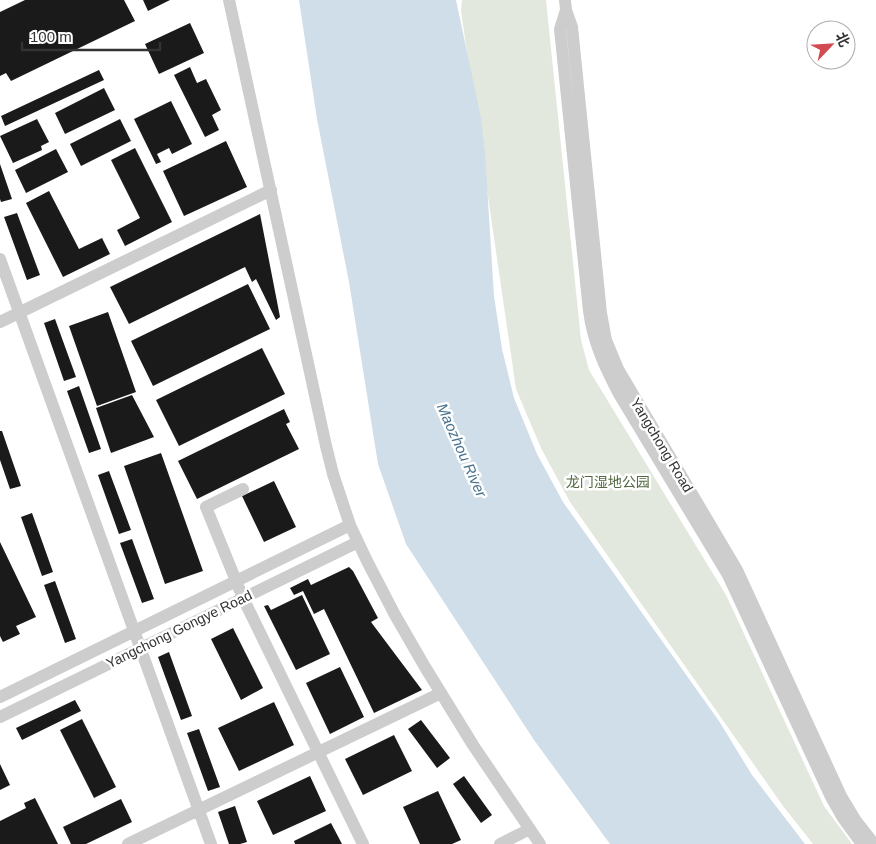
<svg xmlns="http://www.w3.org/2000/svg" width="876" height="844" viewBox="0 0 876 844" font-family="Arial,'Noto Sans SC',sans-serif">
<rect width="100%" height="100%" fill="#fff"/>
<path fill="#e2e8dd" d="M 462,0 L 546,0 L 581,340 L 589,370 L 726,595 L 824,806 L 852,844 L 813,844 L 783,806 L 570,502 L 541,448 L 516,389 L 461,11 Z"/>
<path fill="#cfdee8" d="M 299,0 L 456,0 L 481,118 L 485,153 L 494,296 L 502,349 L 514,398 L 537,454 L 563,502 L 719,721 L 752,775 L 805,844 L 610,844 L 534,740 L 406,544 L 378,464 L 349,282 L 317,119 Z"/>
<path fill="#1a1a1a" d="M 25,0 L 124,0 L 135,21 L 11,81 L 6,73 L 0,76 L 0,12 Z
M 143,0 L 170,0 L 148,11 Z
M 190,23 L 204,53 L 159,74 L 145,44 Z
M 190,67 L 197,83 L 206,79 L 221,110 L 212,115 L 219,130 L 205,137 L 174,75 Z
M 99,70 L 104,80 L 5,126 L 1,116 Z
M 104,88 L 115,110 L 65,134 L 55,113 Z
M 171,101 L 192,144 L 172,154 L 169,148 L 157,154 L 161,162 L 156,164 L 134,119 Z
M 37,119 L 49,142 L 41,146 L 42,150 L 13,163 L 0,136 Z
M 120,119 L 131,141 L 81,166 L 70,144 Z
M 226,141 L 247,187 L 184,216 L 163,171 Z
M 135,148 L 172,222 L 125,246 L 117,230 L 140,218 L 111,160 Z
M 56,149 L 68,172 L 26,193 L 15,170 Z
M 0,164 L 12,199 L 1,202 L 0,199 Z
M 49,191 L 79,249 L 102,238 L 110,254 L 63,277 L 26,203 Z
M 17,213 L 40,275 L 27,280 L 4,217 Z
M 260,214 L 280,317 L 276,320 L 256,279 L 252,282 L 245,267 L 129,324 L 110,287 Z
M 248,284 L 270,329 L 153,386 L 131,341 Z
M 108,312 L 136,392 L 97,406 L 69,326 Z
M 55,319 L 76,377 L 64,381 L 44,323 Z
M 262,348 L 285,394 L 179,446 L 156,400 Z
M 79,386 L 101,449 L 89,453 L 67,391 Z
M 132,395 L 154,437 L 111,453 L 96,408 Z
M 284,409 L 290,422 L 286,424 L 299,449 L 197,499 L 178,461 Z
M 0,431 L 2,431 L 21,486 L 10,489 L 0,460 Z
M 161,453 L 203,571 L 165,584 L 124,466 Z
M 109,471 L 131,530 L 119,534 L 98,475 Z
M 274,481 L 296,527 L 264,542 L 242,496 Z
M 32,513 L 53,572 L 42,576 L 21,517 Z
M 132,539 L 154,599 L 142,603 L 120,543 Z
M 0,542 L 36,617 L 16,626 L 20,634 L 3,642 L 0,636 Z
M 349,567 L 353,571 L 378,618 L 371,622 L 422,690 L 374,713 L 324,609 L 314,614 L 303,591 L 294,595 L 290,588 L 308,579 L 311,585 Z
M 55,581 L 76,639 L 65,643 L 44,585 Z
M 302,595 L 330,654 L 296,670 L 264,606 L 268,605 L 271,610 Z
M 233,628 L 263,688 L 241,700 L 211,639 Z
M 169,652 L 192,716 L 181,720 L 158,657 Z
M 340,667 L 364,717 L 330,734 L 306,683 Z
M 75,700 L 81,711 L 22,740 L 16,728 Z
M 274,702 L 294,745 L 239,771 L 218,728 Z
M 82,719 L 116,787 L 94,798 L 60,730 Z
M 421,720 L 450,758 L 437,768 L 408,729 Z
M 199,729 L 220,787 L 208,791 L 187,733 Z
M 394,735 L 412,771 L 363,795 L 345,759 Z
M 0,764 L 10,785 L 0,790 Z
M 310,776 L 326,811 L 273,835 L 257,801 Z
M 464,776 L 492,815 L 481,823 L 453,784 Z
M 438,791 L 461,840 L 452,844 L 420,844 L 403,807 Z
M 35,798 L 58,844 L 0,844 L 0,821 L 26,808 L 24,803 Z
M 121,799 L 132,822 L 86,844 L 71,844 L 63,827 Z
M 235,806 L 247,842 L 240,844 L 229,844 L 218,812 Z
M 331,823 L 342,844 L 295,844 L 294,841 Z"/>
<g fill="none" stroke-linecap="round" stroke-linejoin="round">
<path stroke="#cdcdcd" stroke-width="12" d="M 229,0 L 326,446 L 333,474 L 350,525 L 367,561 L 395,615 L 425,667 L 473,745 L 540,844
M 565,0 L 566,10 L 572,27 L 601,313 L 606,340 L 618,369 L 737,570 L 841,796 L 856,821 L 874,844
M 566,10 L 560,29 L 589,311 C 593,342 605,367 619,394 L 728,575 L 831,797 L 843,818 L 862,844
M 0,259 L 211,844
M 0,322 L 271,190
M 243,489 L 206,507 L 243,598 L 363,844
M 0,697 L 350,525
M 0,717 L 358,542
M 128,844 L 441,693
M 500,844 L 530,829"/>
</g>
<g text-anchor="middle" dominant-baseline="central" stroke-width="5" stroke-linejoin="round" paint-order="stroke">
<g font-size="14" fill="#333" stroke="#fff">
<text transform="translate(662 445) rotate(59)">Yangchong Road</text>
<text transform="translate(179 629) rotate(-26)">Yangchong Gongye Road</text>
</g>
<g font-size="14" fill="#556a44" stroke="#fff">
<text x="608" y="482">龙门湿地公园</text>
</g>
<g font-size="15" font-style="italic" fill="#48718d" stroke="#fff">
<text transform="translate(462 450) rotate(66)">Maozhou River</text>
</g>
</g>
<g transform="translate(831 45) rotate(65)"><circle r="24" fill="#ffffff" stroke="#adadad"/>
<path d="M0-4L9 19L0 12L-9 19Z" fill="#d34b52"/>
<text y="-8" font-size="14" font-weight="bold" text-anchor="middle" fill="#333333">北</text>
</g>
<path d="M22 42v8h138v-8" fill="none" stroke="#333333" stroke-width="2.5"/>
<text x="30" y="42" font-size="15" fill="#333333" stroke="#ffffff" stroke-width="4" paint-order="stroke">100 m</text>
</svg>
